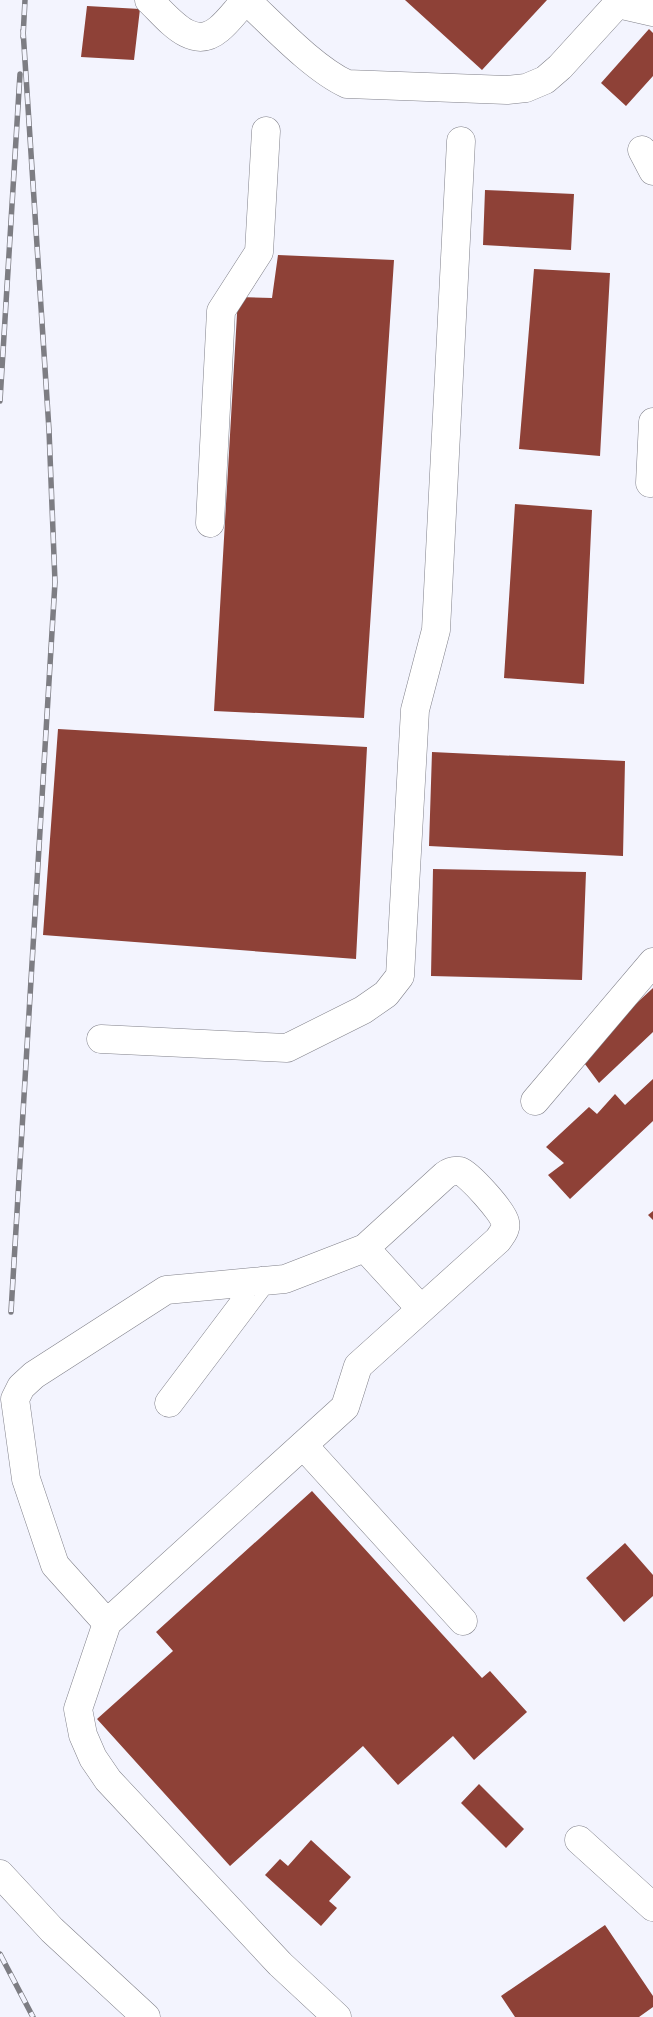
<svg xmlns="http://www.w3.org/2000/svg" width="653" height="2017" viewBox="0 0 653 2017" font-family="'DM Sans',sans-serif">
<rect width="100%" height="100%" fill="#f3f4fe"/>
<path fill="#8e4137" d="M 405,0 L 547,0 L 482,70 Z
M 87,6 L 140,9 L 134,60 L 81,57 Z
M 649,29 L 653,33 L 653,76 L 626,106 L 601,83 Z
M 485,190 L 574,194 L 571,250 L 483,245 Z
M 278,255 L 394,260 L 364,718 L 214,711 L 238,297 L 272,298 Z
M 534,269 L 610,273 L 600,456 L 519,449 Z
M 515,504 L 592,510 L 584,684 L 504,678 Z
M 58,729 L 367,747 L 356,959 L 43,935 Z
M 432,752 L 625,761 L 623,856 L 429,846 Z
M 433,869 L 586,872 L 582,980 L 431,976 Z
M 653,988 L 653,1032 L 599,1083 L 579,1056 Z
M 653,1079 L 653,1121 L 570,1199 L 548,1175 L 564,1163 L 546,1147 L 589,1107 L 597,1114 L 615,1094 L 625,1105 Z
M 653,1211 L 653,1220 L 648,1215 Z
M 312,1491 L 482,1678 L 490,1671 L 527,1712 L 474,1760 L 453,1736 L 398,1785 L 363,1746 L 230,1866 L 97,1719 L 173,1651 L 156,1632 Z
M 625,1543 L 653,1575 L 653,1596 L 624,1622 L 586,1578 Z
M 479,1784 L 524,1829 L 506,1848 L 461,1803 Z
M 311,1840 L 351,1877 L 329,1901 L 337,1908 L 321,1926 L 265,1875 L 280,1859 L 288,1866 Z
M 605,1925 L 653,1996 L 653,2007 L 639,2017 L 515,2017 L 501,1996 Z"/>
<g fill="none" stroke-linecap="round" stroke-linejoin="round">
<defs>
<path id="minor" d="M 149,0 C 168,18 192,52 219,29 C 229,21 237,9 246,0 C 274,26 314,69 347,84 L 507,90 L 526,88 L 545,80 L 560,67 L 621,0
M 618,4 L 653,12
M 642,150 L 653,171
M 650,483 L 653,422
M 210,523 L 221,311 L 259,252 L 266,131
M 101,1039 L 287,1048 L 363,1010 L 386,994 L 400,976 L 415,710 L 436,630 L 461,141
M 535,1101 L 653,962
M 365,1248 L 421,1309
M 169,1403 L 261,1281
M 303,1445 L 463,1621
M 107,1623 L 55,1565 L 26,1479 L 15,1399 L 21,1387 L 34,1375 L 166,1290 L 285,1279 L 365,1248 L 445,1175 C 449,1172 454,1170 460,1171 C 469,1174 504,1213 505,1222 C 507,1229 502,1234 498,1240 L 358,1366 L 345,1407 L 107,1623 L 78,1709 L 83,1735 L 93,1758 L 108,1780 L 280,1964 L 337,2017
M 579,1840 L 653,1907
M 0,1874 L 52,1930 L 146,2017"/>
</defs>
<use href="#minor" stroke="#81818a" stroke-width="29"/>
<use href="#minor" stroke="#fff" stroke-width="28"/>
<defs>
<path id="rail" d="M 23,37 L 25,0
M 0,401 L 20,74
M 11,1312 L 55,582 L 49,430 L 23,30
M 0,1954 L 33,2017"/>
</defs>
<use href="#rail" stroke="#7d7d83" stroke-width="5.5"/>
<use href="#rail" stroke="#f3f4fe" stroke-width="4" stroke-dasharray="11" stroke-linecap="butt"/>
</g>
</svg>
